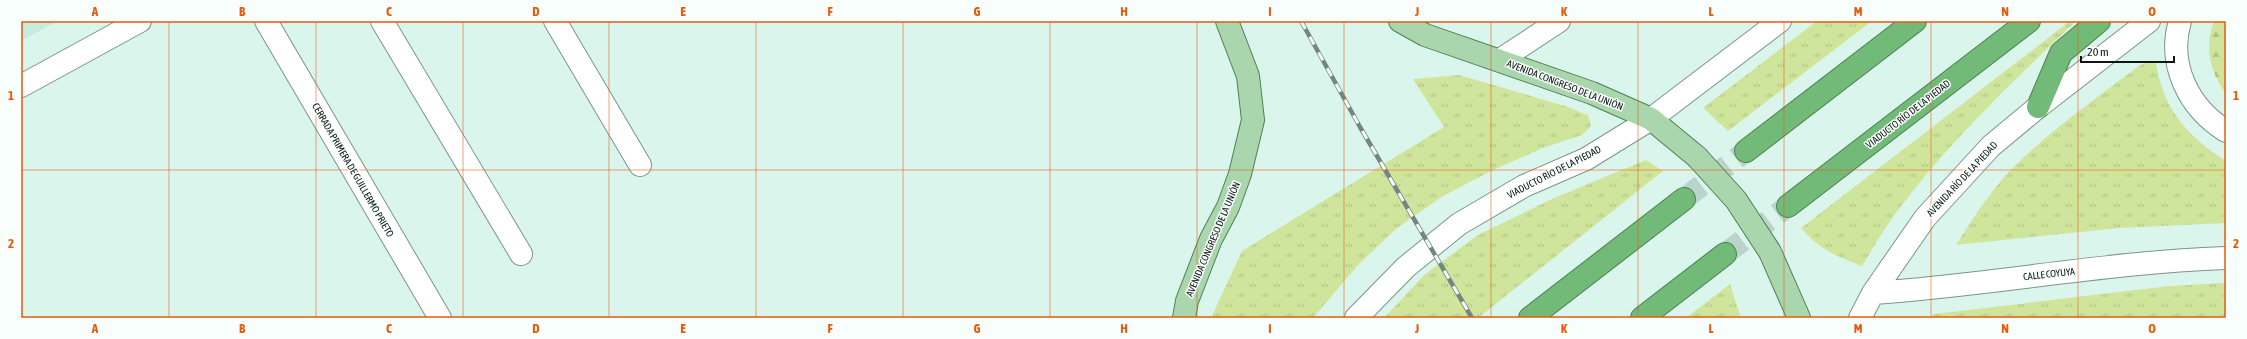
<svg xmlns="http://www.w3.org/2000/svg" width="2247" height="339" viewBox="0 0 2247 339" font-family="'Asap Condensed',sans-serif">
<defs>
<pattern id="grass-tufts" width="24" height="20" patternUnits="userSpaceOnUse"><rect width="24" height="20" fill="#d0e59c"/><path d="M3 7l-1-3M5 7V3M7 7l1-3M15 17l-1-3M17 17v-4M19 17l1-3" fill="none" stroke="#b1c486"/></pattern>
<pattern id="forest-firs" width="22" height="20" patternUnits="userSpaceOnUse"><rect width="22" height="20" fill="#d0e59c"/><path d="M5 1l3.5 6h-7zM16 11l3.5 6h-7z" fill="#b1c486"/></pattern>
</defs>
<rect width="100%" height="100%" fill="#daf6ec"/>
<path fill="#c6ebde" d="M 21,21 L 58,21 L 21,41 Z"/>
<path fill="url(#grass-tufts)" d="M 1817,21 L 1872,21 L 1728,131 L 1703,108 Z
M 2070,21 L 2076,21 C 2012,83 1946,144 1893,217 C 1882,232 1872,250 1862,266 C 1836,256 1820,250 1801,228 Z
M 2150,62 L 2156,64 C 2164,110 2187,136 2226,161 L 2226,223 L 2119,228 L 1956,245 C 1975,215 1996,182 2023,158 C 2059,124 2101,95 2140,65 Z
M 1459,75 L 1565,106 L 1588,115 L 1591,126 L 1582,135 L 1543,148 L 1493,170 L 1443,196 L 1397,228 L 1358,265 L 1313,318 L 1211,318 L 1242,251 L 1444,127 L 1413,79 Z
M 1646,160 L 1663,171 L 1478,318 L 1384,318 L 1424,275 L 1478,235 L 1554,198 Z
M 2226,283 L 2226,318 L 1930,318 L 1934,314 L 2170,286 Z
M 1730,284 L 1741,318 L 1686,318 Z"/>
<path fill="url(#forest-firs)" d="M 2214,21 L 2226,21 L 2226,94 C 2210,73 2204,46 2214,21 Z"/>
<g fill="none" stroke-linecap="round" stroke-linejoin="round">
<path stroke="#bbd4cb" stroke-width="22" stroke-dasharray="22 11" stroke-linecap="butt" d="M 1684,199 L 1746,151
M 1725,254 L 1788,206"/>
<defs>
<path id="street" d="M 266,21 L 440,318
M 382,21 L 521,254
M 555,21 L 640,165
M 1500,60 L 1559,21"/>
<path id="secondary" d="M 2180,21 C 2167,65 2189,108 2226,131
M 21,86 L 140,21
M 1873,293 C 1991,285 2108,262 2226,258
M 1356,318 L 1406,267 L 1459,224 L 1524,186 L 1586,159 L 1651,119 L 1780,21
M 1860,318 L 1873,293 L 1925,218 L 1991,146 L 2038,107 L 2149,21"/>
<path id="primary" d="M 1400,21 L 1425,35 L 1592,93 L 1651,119 L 1697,157
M 1770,252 L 1799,318
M 1184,318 L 1187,301 L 1211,239 L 1228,207 L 1240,174 L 1253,120 L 1248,76 L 1227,21"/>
<path id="highway" d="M 2038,107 L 2061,53 L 2099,21
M 1746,151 L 1915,21
M 1788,206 L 2029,21
M 1530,318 L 1684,199
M 1642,318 L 1725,254"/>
</defs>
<use href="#street" stroke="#7b958b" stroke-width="24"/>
<use href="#secondary" stroke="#7b958b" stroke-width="24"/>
<use href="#primary" stroke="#4e8154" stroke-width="24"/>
<use href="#highway" stroke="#4e8154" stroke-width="24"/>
<use href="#street" stroke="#fff" stroke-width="22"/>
<use href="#secondary" stroke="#fff" stroke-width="22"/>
<use href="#primary" stroke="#aad6ad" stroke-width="22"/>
<use href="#highway" stroke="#71ba77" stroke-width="22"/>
<defs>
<path id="rail" d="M 1301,21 L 1360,127 L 1472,318"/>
</defs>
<use href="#rail" stroke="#73867f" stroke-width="4.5"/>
<use href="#rail" stroke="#f8fefb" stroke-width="3" stroke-dasharray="9" stroke-linecap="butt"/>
<defs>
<path id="primary-bridge" d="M 1697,157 L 1736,200 L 1770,252"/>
</defs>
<use href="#primary-bridge" stroke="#4e8154" stroke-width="24" stroke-linecap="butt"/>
<use href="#primary-bridge" stroke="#aad6ad" stroke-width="22"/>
</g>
<path fill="none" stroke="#e8590c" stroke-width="1" stroke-opacity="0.55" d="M 169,21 L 169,318M 316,21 L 316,318M 463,21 L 463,318M 609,21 L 609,318M 756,21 L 756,318M 903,21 L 903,318M 1050,21 L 1050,318M 1197,21 L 1197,318M 1344,21 L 1344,318M 1491,21 L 1491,318M 1638,21 L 1638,318M 1784,21 L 1784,318M 1931,21 L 1931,318M 2078,21 L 2078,318M 21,170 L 2226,170"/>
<g text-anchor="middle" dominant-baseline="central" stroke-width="3" stroke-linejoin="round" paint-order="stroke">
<g font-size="10" fill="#0c1613" stroke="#f8fefb">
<text transform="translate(1565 85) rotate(21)">AVENIDA CONGRESO DE LA UNIÓN</text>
<text transform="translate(1908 114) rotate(-38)">VIADUCTO RÍO DE LA PIEDAD</text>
<text transform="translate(353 170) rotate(60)">CERRADA PRIMERA DE GUILLERMO PRIETO</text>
<text transform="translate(1554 172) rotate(-27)">VIADUCTO RÍO DE LA PIEDAD</text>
<text transform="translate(1962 179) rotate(-47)">AVENIDA RÍO DE LA PIEDAD</text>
<text transform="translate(1213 239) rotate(-67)">AVENIDA CONGRESO DE LA UNIÓN</text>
<text transform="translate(2049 274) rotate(-6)">CALLE COYUYA</text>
</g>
</g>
<rect width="2247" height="339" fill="none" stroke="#f8fefb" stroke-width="44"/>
<path d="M2081 56v6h93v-6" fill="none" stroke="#0c1613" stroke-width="2"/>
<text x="2087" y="56" font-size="12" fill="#0c1613" stroke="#f8fefb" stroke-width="3" paint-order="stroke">20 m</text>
<rect x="22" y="22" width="2203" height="295" fill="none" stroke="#e8590c" stroke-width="1.5"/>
<g font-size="13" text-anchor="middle" font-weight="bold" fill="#e8590c">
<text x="95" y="16">A</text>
<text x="242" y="16">B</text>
<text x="389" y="16">C</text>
<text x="536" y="16">D</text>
<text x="683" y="16">E</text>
<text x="830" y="16">F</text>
<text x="977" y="16">G</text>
<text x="1124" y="16">H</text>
<text x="1270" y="16">I</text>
<text x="1417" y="16">J</text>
<text x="1564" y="16">K</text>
<text x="1711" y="16">L</text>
<text x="1858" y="16">M</text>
<text x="2005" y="16">N</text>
<text x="2152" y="16">O</text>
<text x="11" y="100">1</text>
<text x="2236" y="100">1</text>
<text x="11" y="248">2</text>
<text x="2236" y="248">2</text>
<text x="95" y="333">A</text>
<text x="242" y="333">B</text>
<text x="389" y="333">C</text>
<text x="536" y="333">D</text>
<text x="683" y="333">E</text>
<text x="830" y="333">F</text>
<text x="977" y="333">G</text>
<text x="1124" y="333">H</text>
<text x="1270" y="333">I</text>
<text x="1417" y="333">J</text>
<text x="1564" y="333">K</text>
<text x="1711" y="333">L</text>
<text x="1858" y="333">M</text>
<text x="2005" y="333">N</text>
<text x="2152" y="333">O</text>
</g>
</svg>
